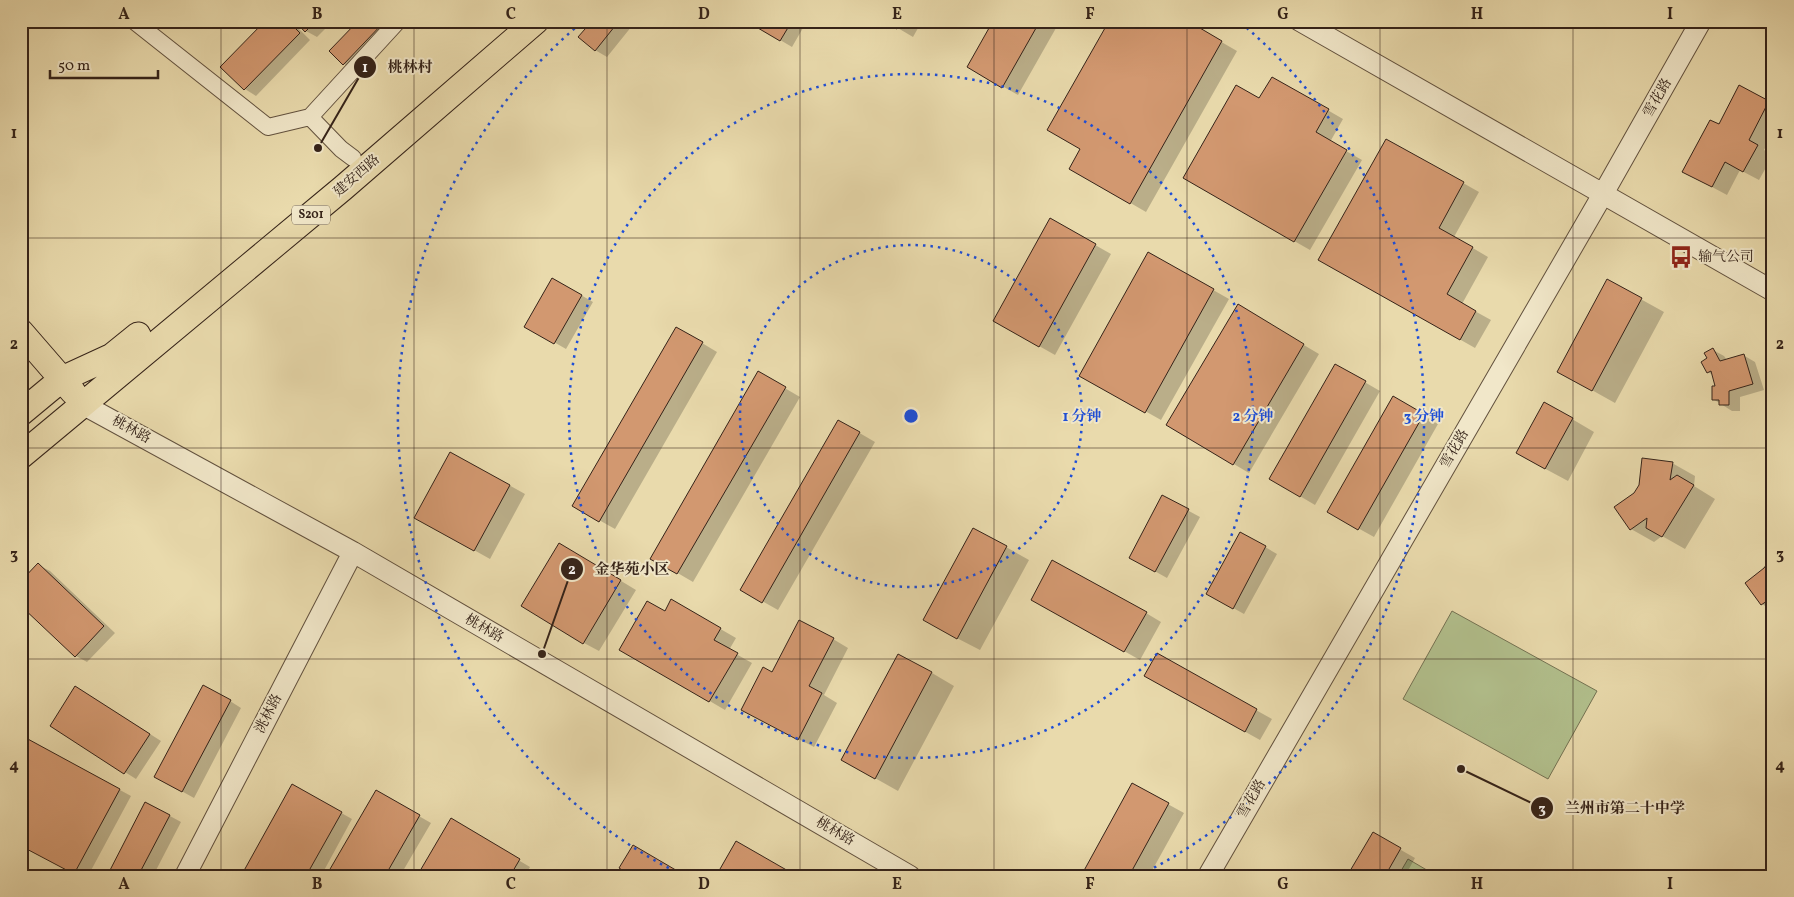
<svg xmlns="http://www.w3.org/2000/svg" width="1794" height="897" viewBox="0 0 1794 897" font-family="Vollkorn,'Noto Serif SC',serif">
<rect width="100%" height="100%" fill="#e9daac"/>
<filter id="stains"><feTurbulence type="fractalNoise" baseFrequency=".004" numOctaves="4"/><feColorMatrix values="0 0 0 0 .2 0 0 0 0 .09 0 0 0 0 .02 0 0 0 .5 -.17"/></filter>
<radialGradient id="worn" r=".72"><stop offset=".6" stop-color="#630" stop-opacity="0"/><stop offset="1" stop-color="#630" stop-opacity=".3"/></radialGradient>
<path fill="#b2c08d" stroke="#747253" d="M 1452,611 L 1597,691 L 1548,779 L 1403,699 Z
M 1408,859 L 1437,876 L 1398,876 Z"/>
<path fill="#0003" d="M 266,21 L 291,21 L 310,40 L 256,96 L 245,89 Z
M 296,21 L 333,21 L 317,37 L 306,31 Z
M 360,21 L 409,21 L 359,72 L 344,64 Z
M 593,21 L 636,21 L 607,57 L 595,50 Z
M 748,21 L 807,21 L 792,47 Z
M 886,21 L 922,21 L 913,37 Z
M 995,21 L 1060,21 L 1018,95 L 969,67 Z
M 1185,21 L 1237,51 L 1146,212 L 1070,168 Z
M 1272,78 L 1343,119 L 1330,142 L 1362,160 L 1310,250 L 1184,178 L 1260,100 Z
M 1740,87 L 1773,105 L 1773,133 L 1764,150 L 1773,155 L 1759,180 L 1740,170 L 1727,195 L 1699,180 L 1719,126 Z
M 1387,140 L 1479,192 L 1454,237 L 1488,257 L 1462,304 L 1491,320 L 1475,348 L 1320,260 Z
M 1051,220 L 1111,254 L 1055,355 L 995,321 Z
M 1148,253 L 1229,299 L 1161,420 L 1081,375 Z
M 553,279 L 593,302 L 566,349 L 526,326 Z
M 1608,281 L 1664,312 L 1615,403 L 1581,384 Z
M 1238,306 L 1319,354 L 1249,473 L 1168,425 Z
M 677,328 L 717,352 L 615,529 L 574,506 Z
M 1713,350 L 1724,356 L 1727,360 L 1743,355 L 1755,362 L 1764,390 L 1740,397 L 1740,411 L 1732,411 L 1713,399 L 1717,388 L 1713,375 L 1708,372 L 1708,358 Z
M 1335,365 L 1380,391 L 1315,505 L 1271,479 Z
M 759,373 L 800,397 L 693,582 L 652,558 Z
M 1393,398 L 1438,424 L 1374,537 L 1329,512 Z
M 1572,419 L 1594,432 L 1568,481 L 1540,466 Z
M 839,421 L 875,442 L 778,610 L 741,589 Z
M 451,453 L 525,494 L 490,559 L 431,526 Z
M 1672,463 L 1695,476 L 1694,486 L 1715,499 L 1685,549 L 1662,536 L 1654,542 L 1631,529 L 1616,508 Z
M 1163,497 L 1200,517 L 1167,578 L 1142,564 Z
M 1241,533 L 1277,554 L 1244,614 L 1219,600 Z
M 1006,547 L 1029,560 L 980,650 L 947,633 Z
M 575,553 L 636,590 L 599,651 L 584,643 Z
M 38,565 L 50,571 L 115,633 L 87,662 L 76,656 Z
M 1769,598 L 1769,601 L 1773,598 L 1773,611 L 1762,604 Z
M 672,601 L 736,638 L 729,650 L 752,663 L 725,710 L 621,649 L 665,613 Z
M 1047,608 L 1146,613 L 1161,622 L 1140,660 Z
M 833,639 L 848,648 L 824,695 L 837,703 L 814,747 L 758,718 L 773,673 Z
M 1157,655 L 1272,719 L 1260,740 L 1161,685 Z
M 932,673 L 954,686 L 898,791 L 866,773 Z
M 87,694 L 161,741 L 136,779 L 52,726 Z
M 230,701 L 241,708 L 194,798 L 167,783 Z
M 1133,785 L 1184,813 L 1149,876 L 1083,876 Z
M 293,786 L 352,819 L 321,876 L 242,876 Z
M 120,790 L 131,796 L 88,876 L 78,876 L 21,845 Z
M 377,792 L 431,823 L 400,876 L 328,876 Z
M 170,816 L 181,822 L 153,876 L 108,876 Z
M 451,820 L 530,867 L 525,876 L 418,876 Z
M 1373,834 L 1415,858 L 1405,876 L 1349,876 Z"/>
<path fill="#d29870" stroke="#352319" d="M 265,21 L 288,21 L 300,33 L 244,90 L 220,67 Z
M 295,21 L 316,21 L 305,32 Z
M 358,21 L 385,21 L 343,65 L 329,51 Z
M 592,21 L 619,21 L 595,51 L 578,37 Z
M 746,21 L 792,21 L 780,41 Z
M 883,21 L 901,21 L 897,29 Z
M 993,21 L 1040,21 L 1002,88 L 967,67 Z
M 1109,21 L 1188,21 L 1222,41 L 1130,204 L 1069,169 L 1080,149 L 1047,130 Z
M 1272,77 L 1329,109 L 1316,132 L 1347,150 L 1294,242 L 1183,178 L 1236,85 L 1259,98 Z
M 1739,85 L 1769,101 L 1749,140 L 1758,145 L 1743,172 L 1725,162 L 1712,187 L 1682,172 L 1710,120 L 1719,124 Z
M 1386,139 L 1464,182 L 1439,228 L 1473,247 L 1447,294 L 1476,311 L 1460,340 L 1318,260 Z
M 1050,218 L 1096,244 L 1039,347 L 993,321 Z
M 1148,252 L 1214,289 L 1145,413 L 1079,376 Z
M 552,278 L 582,295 L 554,344 L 524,327 Z
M 1607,279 L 1642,298 L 1592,391 L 1557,372 Z
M 1238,304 L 1304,344 L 1233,465 L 1166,425 Z
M 676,327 L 703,342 L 599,522 L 572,506 Z
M 1713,348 L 1720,361 L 1744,354 L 1753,384 L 1729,391 L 1729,405 L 1719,405 L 1719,400 L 1712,400 L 1712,386 L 1715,386 L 1711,371 L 1707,373 L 1701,362 L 1707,358 L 1704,353 Z
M 1335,364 L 1366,381 L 1300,497 L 1269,479 Z
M 758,371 L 786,387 L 677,574 L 650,559 Z
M 1393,396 L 1424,414 L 1358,530 L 1327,512 Z
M 1544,402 L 1573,418 L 1545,469 L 1516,453 Z
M 838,420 L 860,432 L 762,603 L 740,590 Z
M 450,452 L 510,485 L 474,551 L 414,518 Z
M 1642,458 L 1673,462 L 1670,480 L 1677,475 L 1694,485 L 1662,537 L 1646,528 L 1647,518 L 1630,530 L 1614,507 L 1634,493 L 1639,485 Z
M 1162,495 L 1189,509 L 1155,572 L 1129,558 Z
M 973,528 L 1007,546 L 957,639 L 923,620 Z
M 1240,532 L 1266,546 L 1233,609 L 1206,594 Z
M 1773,537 L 1773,597 L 1761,605 L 1745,583 L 1764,568 L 1770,560 Z
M 559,543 L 621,580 L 583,644 L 521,606 Z
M 1052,560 L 1147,612 L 1124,652 L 1031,600 Z
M 38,563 L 104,626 L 75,657 L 21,606 L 21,581 Z
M 671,599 L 721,628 L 714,640 L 738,653 L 709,702 L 619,650 L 647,601 L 665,611 Z
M 799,620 L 834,638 L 809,686 L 822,693 L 798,740 L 741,710 L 763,667 L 772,672 Z
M 1157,653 L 1257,709 L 1245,732 L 1144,676 Z
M 898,654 L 932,672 L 875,779 L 841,760 Z
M 203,685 L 231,700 L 182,792 L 154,777 Z
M 75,686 L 150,734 L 124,774 L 50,726 Z
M 26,738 L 120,789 L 74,874 L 21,846 L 21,747 Z
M 1132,783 L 1169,803 L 1129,876 L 1081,876 Z
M 292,784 L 342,812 L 306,876 L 241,876 Z
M 376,790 L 420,815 L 385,876 L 326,876 Z
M 145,802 L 170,815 L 138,876 L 107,876 Z
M 451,818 L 520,859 L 510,876 L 417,876 Z
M 1373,832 L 1401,848 L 1385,876 L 1347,876 Z
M 736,841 L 797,876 L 716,876 Z
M 633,845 L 686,876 L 632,876 L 619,868 Z"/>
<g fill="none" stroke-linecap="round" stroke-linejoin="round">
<defs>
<path id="minor" d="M 134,21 L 268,127 L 310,117 L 341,149 L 353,158
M 310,117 L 398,21"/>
<path id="tertiary" d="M 1300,21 L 1773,291
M 82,404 L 353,552 L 910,876
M 185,876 L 353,552
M 1208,876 L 1603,194 L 1701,21"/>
<path id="primary" d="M 21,332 L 73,392
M 21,413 L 62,379 L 112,356 L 138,335
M 21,456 L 343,188 L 536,21"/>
</defs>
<use href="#minor" stroke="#62513e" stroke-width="18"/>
<use href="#tertiary" stroke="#62513e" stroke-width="22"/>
<use href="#primary" stroke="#352319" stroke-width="27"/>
<use href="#minor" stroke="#f1e7c9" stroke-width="16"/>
<use href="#tertiary" stroke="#f1e7c9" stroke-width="20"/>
<use href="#primary" stroke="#e9daac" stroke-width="25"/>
</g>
<path fill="none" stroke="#352319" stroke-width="1" stroke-opacity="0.55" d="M 221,21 L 221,876M 414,21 L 414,876M 607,21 L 607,876M 800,21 L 800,876M 994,21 L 994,876M 1187,21 L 1187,876M 1380,21 L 1380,876M 1573,21 L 1573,876M 21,238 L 1773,238M 21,448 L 1773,448M 21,659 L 1773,659"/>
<g fill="none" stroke="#1d4ed8" stroke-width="2.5" stroke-dasharray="2.5 5">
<circle cx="911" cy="416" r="171"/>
<circle cx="911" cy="416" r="342"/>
<path d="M682 875A513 513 0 0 1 581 23M1241 23A513 513 0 0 1 1140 875"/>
</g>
<defs>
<symbol id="bus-bare" viewBox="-9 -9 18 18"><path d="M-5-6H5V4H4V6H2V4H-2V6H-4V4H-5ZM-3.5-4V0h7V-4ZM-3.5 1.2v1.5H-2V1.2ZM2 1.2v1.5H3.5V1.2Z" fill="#8f2418" stroke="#f1e7c9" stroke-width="2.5" paint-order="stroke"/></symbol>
</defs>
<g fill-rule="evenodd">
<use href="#bus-bare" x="1665" y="241" width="32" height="32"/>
</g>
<g text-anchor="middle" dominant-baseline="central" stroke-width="4" stroke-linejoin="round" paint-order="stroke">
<rect fill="#f1e7c9" stroke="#6d5e4e" stroke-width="1" x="292" y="205.5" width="38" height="19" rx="4"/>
<g font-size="12" font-weight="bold" fill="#352319">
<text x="311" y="215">S201</text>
</g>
<g font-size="14" fill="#352319" stroke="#f1e7c9">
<text transform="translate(1658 98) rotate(-60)">雪花路</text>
<text transform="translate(357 176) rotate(-41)">建安西路</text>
<text transform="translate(131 430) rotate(29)">桃林路</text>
<text transform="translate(1455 449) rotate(-60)">雪花路</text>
<text transform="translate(484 629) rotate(30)">桃林路</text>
<text transform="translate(269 714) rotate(-63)">洮林路</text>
<text transform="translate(1252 799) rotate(-60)">雪花路</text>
<text transform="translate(835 832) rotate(30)">桃林路</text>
</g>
<g font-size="14" fill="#352319" stroke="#f1e7c9" text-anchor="start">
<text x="1698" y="257">输气公司</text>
</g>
</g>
<circle cx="911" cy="416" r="8" fill="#1d4ed8" stroke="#f1e7c9" stroke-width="2.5"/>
<g font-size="15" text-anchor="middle" font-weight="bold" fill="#1d4ed8" stroke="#f1e7c9" stroke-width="4" stroke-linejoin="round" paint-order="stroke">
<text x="1082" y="421">1 分钟</text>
<text x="1253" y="421">2 分钟</text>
<text x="1424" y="421">3 分钟</text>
</g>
<path fill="none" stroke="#352319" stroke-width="2" d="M318 148L365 67M542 654L572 569M1461 769L1542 808"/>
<g fill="#352319" stroke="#f1e7c9" stroke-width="2">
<circle cx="318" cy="148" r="5"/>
<circle cx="542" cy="654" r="5"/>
<circle cx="1461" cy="769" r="5"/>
<circle cx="365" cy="67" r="12"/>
<circle cx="572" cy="569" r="12"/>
<circle cx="1542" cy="808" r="12"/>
</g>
<g font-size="15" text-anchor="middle" font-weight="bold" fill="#fff">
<text x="365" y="72">1</text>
<text x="572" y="574">2</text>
<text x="1542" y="813">3</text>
</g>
<g font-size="15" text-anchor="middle" font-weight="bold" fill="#352319" stroke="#f1e7c9" stroke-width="4" stroke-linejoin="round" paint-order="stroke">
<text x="410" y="72">桃林村</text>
<text x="632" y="574">金华苑小区</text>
<text x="1625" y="813">兰州市第二十中学</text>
</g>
<rect width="1794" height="897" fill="none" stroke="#e9daac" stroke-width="55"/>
<path d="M50 70v8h108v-8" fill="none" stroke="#352319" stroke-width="2.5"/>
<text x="58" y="70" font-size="15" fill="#352319" stroke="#f1e7c9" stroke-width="4" paint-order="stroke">50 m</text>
<rect x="28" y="28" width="1738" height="842" fill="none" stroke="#352319" stroke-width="2"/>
<g font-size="16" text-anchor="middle" font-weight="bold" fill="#352319">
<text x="124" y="19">A</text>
<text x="317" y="19">B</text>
<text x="511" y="19">C</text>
<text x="704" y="19">D</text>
<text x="897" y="19">E</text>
<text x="1090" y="19">F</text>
<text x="1283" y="19">G</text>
<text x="1477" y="19">H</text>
<text x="1670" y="19">I</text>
<text x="14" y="138">1</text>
<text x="1780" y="138">1</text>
<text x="14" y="349">2</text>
<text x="1780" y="349">2</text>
<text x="14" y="559">3</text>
<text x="1780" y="559">3</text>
<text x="14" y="770">4</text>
<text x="1780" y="770">4</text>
<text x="124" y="889">A</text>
<text x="317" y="889">B</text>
<text x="511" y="889">C</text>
<text x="704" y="889">D</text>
<text x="897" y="889">E</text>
<text x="1090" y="889">F</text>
<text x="1283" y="889">G</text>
<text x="1477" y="889">H</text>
<text x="1670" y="889">I</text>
</g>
<rect width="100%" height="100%" filter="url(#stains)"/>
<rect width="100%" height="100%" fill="url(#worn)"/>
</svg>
